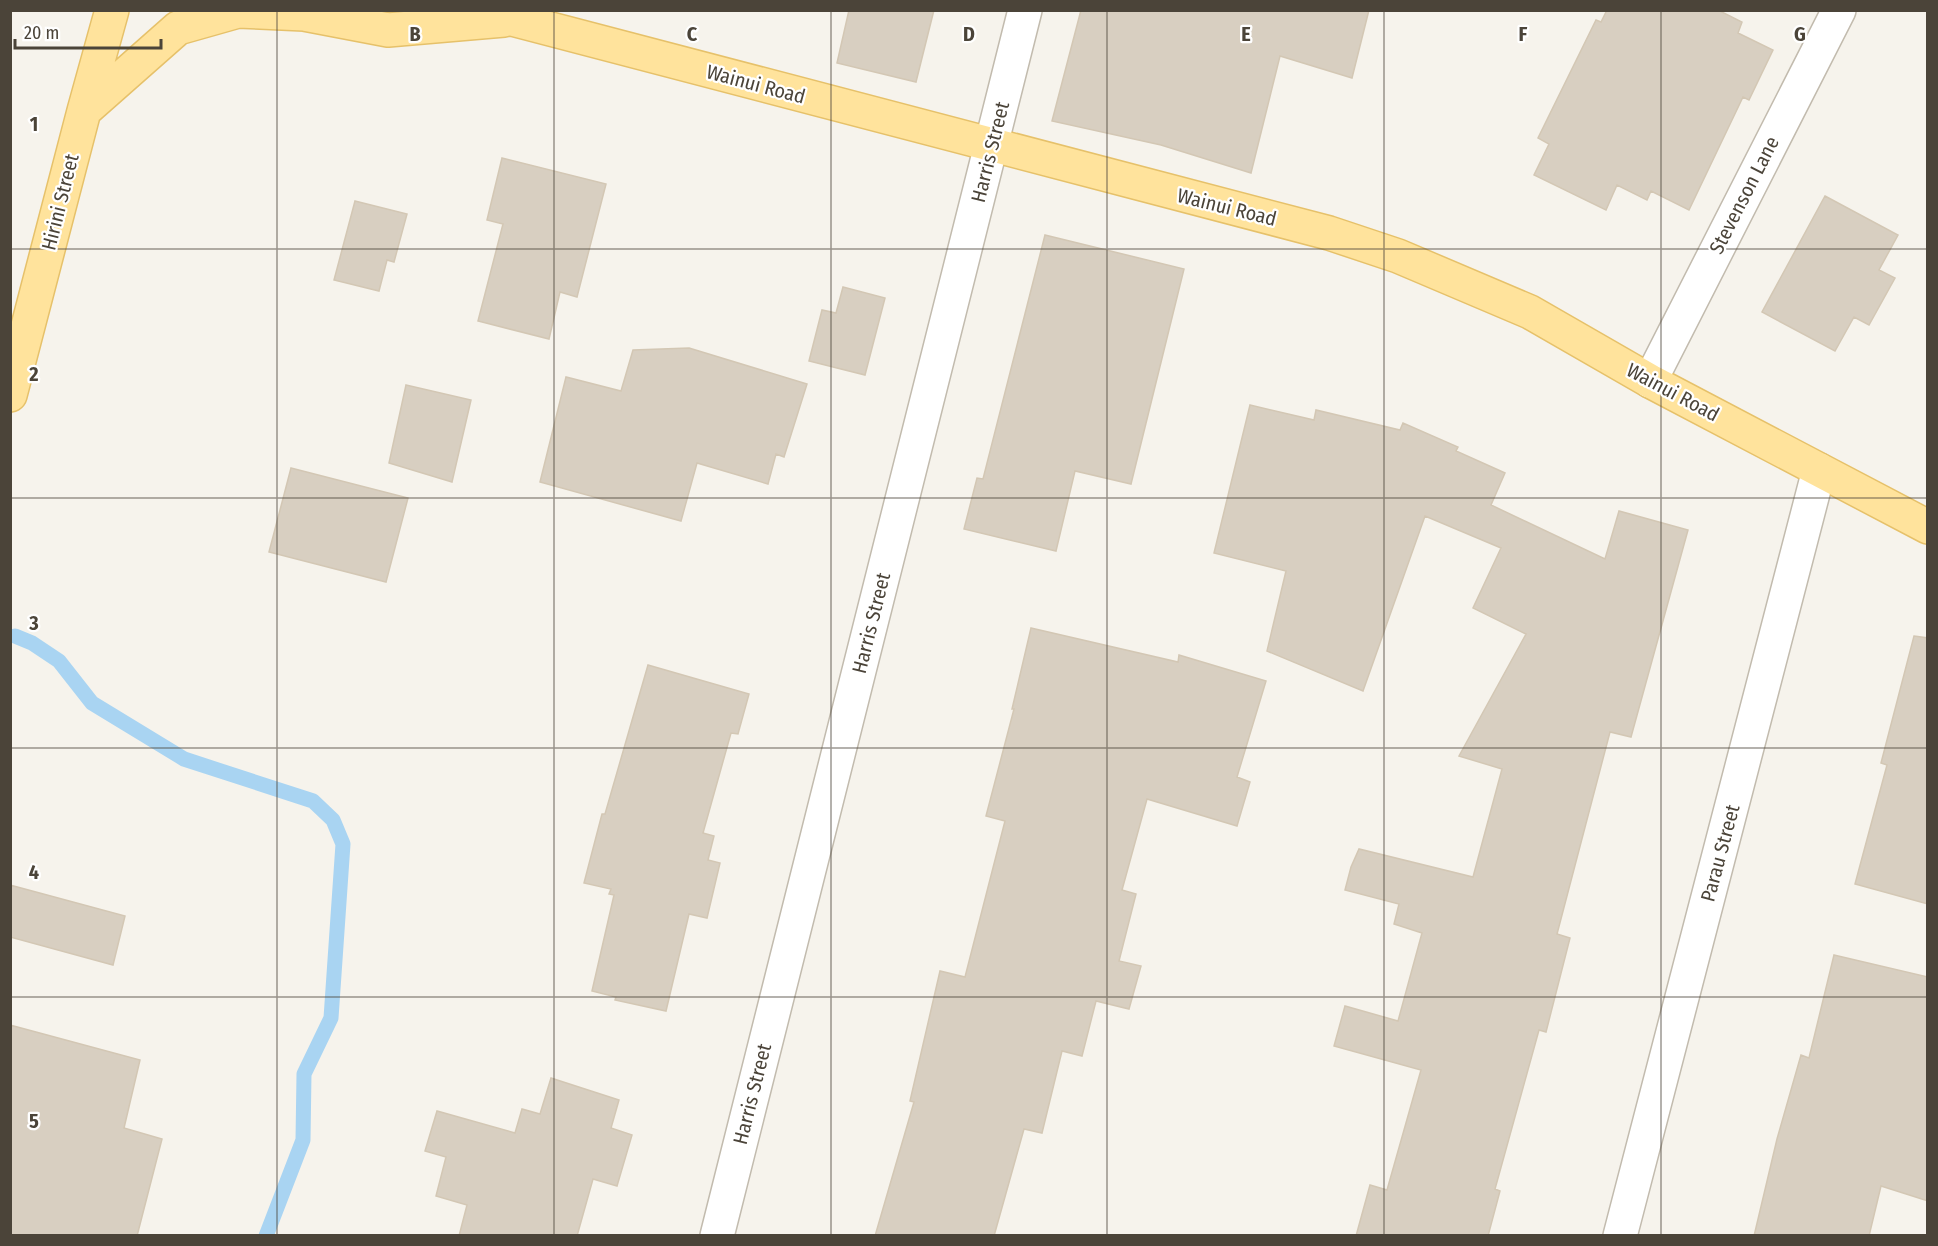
<svg xmlns="http://www.w3.org/2000/svg" width="1938" height="1246" viewBox="0 0 1938 1246" font-family="'Fira Sans Condensed',sans-serif">
<rect width="100%" height="100%" fill="#f6f3ec"/>
<g fill="none" stroke-linecap="round" stroke-linejoin="round">
<path stroke="#a9d4f2" stroke-width="15" d="M 15,636 L 32,643 L 59,661 L 92,703 L 184,759 L 313,801 L 333,820 L 343,844 L 331,1018 L 304,1074 L 303,1140 L 266,1236"/>
</g>
<path fill="#d8cfc1" stroke="#d3c7b4" stroke-width="1.5" d="M 849,10 L 934,10 L 916,82 L 837,63 Z
M 1081,10 L 1369,10 L 1352,78 L 1280,56 L 1251,173 L 1161,145 L 1052,121 Z
M 1607,10 L 1718,10 L 1742,22 L 1738,33 L 1773,50 L 1749,100 L 1743,97 L 1689,210 L 1651,191 L 1647,200 L 1617,185 L 1606,210 L 1534,175 L 1549,144 L 1538,138 L 1596,20 L 1601,22 Z
M 502,158 L 606,184 L 577,297 L 560,292 L 549,339 L 478,321 L 503,224 L 487,220 Z
M 1825,196 L 1898,235 L 1879,270 L 1895,278 L 1869,325 L 1854,317 L 1835,351 L 1762,312 Z
M 355,201 L 407,214 L 394,262 L 387,260 L 379,291 L 334,280 Z
M 1045,235 L 1184,269 L 1131,484 L 1075,471 L 1056,551 L 964,529 L 977,478 L 983,479 Z
M 843,287 L 885,298 L 865,375 L 809,361 L 822,310 L 836,313 Z
M 689,348 L 807,384 L 784,457 L 776,454 L 768,484 L 697,463 L 681,521 L 540,482 L 566,377 L 621,391 L 633,350 Z
M 406,385 L 471,400 L 452,482 L 389,463 Z
M 1250,405 L 1314,420 L 1316,410 L 1400,430 L 1403,423 L 1458,447 L 1456,451 L 1505,473 L 1491,505 L 1605,559 L 1619,511 L 1688,530 L 1631,737 L 1610,732 L 1557,934 L 1570,938 L 1546,1032 L 1539,1030 L 1495,1189 L 1500,1191 L 1488,1236 L 1356,1236 L 1370,1185 L 1387,1190 L 1421,1070 L 1334,1046 L 1345,1006 L 1398,1021 L 1422,933 L 1394,924 L 1399,904 L 1345,890 L 1351,867 L 1359,849 L 1473,877 L 1502,769 L 1459,756 L 1526,634 L 1473,608 L 1501,548 L 1425,516 L 1363,691 L 1267,651 L 1286,571 L 1214,553 Z
M 291,468 L 408,498 L 386,582 L 269,552 Z
M 1031,628 L 1178,662 L 1179,655 L 1266,681 L 1237,777 L 1250,782 L 1237,826 L 1147,799 L 1122,890 L 1136,894 L 1119,961 L 1141,966 L 1129,1009 L 1096,1001 L 1082,1056 L 1062,1051 L 1042,1133 L 1024,1129 L 994,1236 L 875,1236 L 914,1102 L 910,1101 L 940,971 L 965,977 L 1005,821 L 986,816 L 1014,709 L 1012,709 Z
M 1914,636 L 1928,638 L 1928,904 L 1855,884 L 1887,765 L 1881,763 Z
M 648,665 L 749,694 L 738,734 L 731,733 L 703,833 L 714,836 L 708,860 L 720,863 L 707,918 L 689,914 L 666,1011 L 615,1000 L 616,997 L 592,991 L 614,895 L 609,894 L 611,889 L 584,883 L 602,814 L 605,814 Z
M 10,885 L 125,916 L 113,965 L 10,937 Z
M 1834,955 L 1928,977 L 1928,1201 L 1881,1186 L 1869,1236 L 1754,1236 L 1777,1139 L 1801,1055 L 1809,1058 Z
M 10,1025 L 140,1060 L 124,1128 L 162,1139 L 137,1236 L 10,1236 Z
M 551,1078 L 619,1100 L 611,1128 L 632,1135 L 617,1186 L 593,1179 L 577,1236 L 459,1236 L 467,1205 L 436,1196 L 446,1157 L 425,1151 L 437,1111 L 515,1133 L 522,1109 L 540,1114 Z"/>
<g fill="none" stroke-linecap="round" stroke-linejoin="round">
<defs>
<path id="minor" d="M 1650,381 L 1839,10
M 717,1236 L 1025,10
M 1620,1236 L 1819,470"/>
<path id="major" d="M 478,10 L 1329,233 L 1398,256 L 1530,312 L 1650,381 L 1928,527
M 84,111 L 178,28 L 238,11 L 304,14 L 388,30 L 504,20
M 10,395 L 84,111 L 112,10"/>
</defs>
<use href="#minor" stroke="#c2bbae" stroke-width="36"/>
<use href="#major" stroke="#e6c16a" stroke-width="36"/>
<use href="#minor" stroke="#fff" stroke-width="33"/>
<use href="#major" stroke="#ffe39c" stroke-width="33"/>
</g>
<path fill="none" stroke="#4b4439" stroke-width="1.5" stroke-opacity="0.55" d="M 277,10 L 277,1236M 554,10 L 554,1236M 831,10 L 831,1236M 1107,10 L 1107,1236M 1384,10 L 1384,1236M 1661,10 L 1661,1236M 10,249 L 1928,249M 10,498 L 1928,498M 10,748 L 1928,748M 10,997 L 1928,997"/>
<g text-anchor="middle" dominant-baseline="central" stroke-width="4.5" stroke-linejoin="round" paint-order="stroke">
<g font-size="20" fill="#4b4439" stroke="#fff">
<text transform="translate(756 84) rotate(15)">Wainui Road</text>
<text transform="translate(990 152) rotate(-76)">Harris Street</text>
<text transform="translate(1744 195) rotate(-63)">Stevenson Lane</text>
<text transform="translate(60 202) rotate(-76)">Hirini Street</text>
<text transform="translate(1227 207) rotate(14)">Wainui Road</text>
<text transform="translate(1673 392) rotate(28)">Wainui Road</text>
<text transform="translate(871 623) rotate(-76)">Harris Street</text>
<text transform="translate(1720 853) rotate(-75)">Parau Street</text>
<text transform="translate(752 1094) rotate(-76)">Harris Street</text>
</g>
</g>
<g font-size="20" text-anchor="middle" font-weight="bold" fill="#4b4439" stroke="#fff" stroke-width="4.5" stroke-linejoin="round" paint-order="stroke">
<text x="415" y="41">B</text>
<text x="692" y="41">C</text>
<text x="969" y="41">D</text>
<text x="1246" y="41">E</text>
<text x="1523" y="41">F</text>
<text x="1800" y="41">G</text>
<text x="34" y="131">1</text>
<text x="34" y="381">2</text>
<text x="34" y="630">3</text>
<text x="34" y="879">4</text>
<text x="34" y="1128">5</text>
</g>
<rect width="1938" height="1246" fill="none" stroke="#4b4439" stroke-width="24"/>
<path d="M15 39v9h146v-9" fill="none" stroke="#4b4439" stroke-width="3"/>
<text x="24" y="39" font-size="18" fill="#4b4439" stroke="#ffffff" stroke-width="4.5" paint-order="stroke">20 m</text>
</svg>
